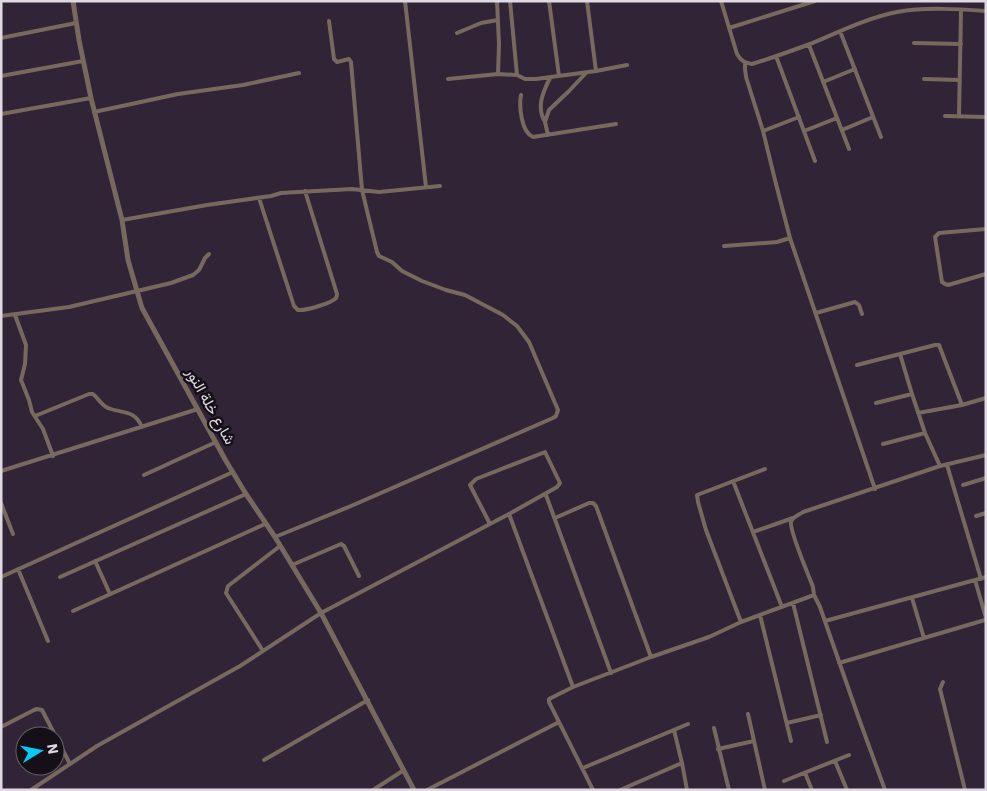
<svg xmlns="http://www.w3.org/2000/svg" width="987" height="791" viewBox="0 0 987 791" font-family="'IBM Plex Sans',Vazirmatn,sans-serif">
<rect width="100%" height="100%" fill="#302436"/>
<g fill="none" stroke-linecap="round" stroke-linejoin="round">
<path stroke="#78695e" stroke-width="4" d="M 405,1 L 426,187
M 497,1 L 499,44 L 498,74
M 510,1 L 517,75
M 549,1 L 559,76
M 587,1 L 596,71
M 721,1 L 737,54 C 741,61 745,63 752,64 C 772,58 791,51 810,44 C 839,32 867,18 897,12 C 925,7 958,9 986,11
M 729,28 L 815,1
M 840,31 L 881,137
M 457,33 L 481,23 L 498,20
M 1,38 L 76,23
M 914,43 L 961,44
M 809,45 L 849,149
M 776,56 L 815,161
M 745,63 L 745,69 L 746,77 L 763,131 L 775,180 L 790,238 L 875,489
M 1,76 L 83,61
M 448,79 L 498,74 L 517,75 L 525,79 L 536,79 L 596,71 L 627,65
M 924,79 L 960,80
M 823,82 L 855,69
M 521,95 C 519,106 521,132 533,137 L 616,124
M 94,112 L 178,94 L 243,85 L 299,73
M 1,114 L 91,98
M 945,116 L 986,117
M 959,116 L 961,10
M 545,122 C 536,107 543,92 550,78
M 842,130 L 873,117
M 763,131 L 799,117
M 804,131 L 837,118
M 548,135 L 545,122 L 549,110 L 569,91 L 586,73
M 259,198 L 294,306 L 298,310 C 305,311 332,303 336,298 C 337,296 337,295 337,294 L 305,191
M 122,220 L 207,205 L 271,196 L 281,193 L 352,189 L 379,192 L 440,186
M 986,229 L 939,233 L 935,237 L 942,282 L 945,284 L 948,285 L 986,274
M 724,246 L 777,242 L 790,238
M 816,313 L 855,302 L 859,305 L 862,314
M 15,315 L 26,345 L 25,364 L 21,380 L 29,400 L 32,412 L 43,429 L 53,456
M 1,316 L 69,307 L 171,283 L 193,275 L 199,270 L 205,258 L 209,254
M 900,354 L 935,345 L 939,345 L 962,405
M 857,365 L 900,354 L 912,394 L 925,433 L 940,466
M 876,403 L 912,394
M 918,413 L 962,405 L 986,398
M 35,416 L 89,394 L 93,394 C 98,398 102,406 108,408 C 123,414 134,409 142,427
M 883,444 L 925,433
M 947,465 L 981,579
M 1,471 L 198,409
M 144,475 L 216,442
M 733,481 L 782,607
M 963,485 L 986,478
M 546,495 L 611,673
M 1,503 L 13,534
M 509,514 L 573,687
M 976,516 L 986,513
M 555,518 L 589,503 L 593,503 L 596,506 L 651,657
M 753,532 L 793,518
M 275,537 L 351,506 L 553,418 L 556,416 L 558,410 L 529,342 L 517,326 L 503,315 L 465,295 L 446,290 L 422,281 L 402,271 L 392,262 L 379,256 L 377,252 L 362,190 L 351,62 L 349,59 L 337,62 L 334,59 L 329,21
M 95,561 L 110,594
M 292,565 L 341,544 L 344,546 L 359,576
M 18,569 L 48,641
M 1,577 L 233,472
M 60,577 L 246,494
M 814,595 L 820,607 L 858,716 L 885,790
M 912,598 L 924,638
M 793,603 L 827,742
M 73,611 L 265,524
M 760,615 L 791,741
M 825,621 L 986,577
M 741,622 L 706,530 L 698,502 L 697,495 L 765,469
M 263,651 L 226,593 L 228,586 L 280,546
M 839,663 L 985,620 L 986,618 L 975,580
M 943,682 L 940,689 L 965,790
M 748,714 L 765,790
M 787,723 L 821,715
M 1,727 L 34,710 L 37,709 L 42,710 L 70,764
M 714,728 L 729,790
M 674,730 L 682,763 L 687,790
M 718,749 L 754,741
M 264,760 L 368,700
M 835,761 L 847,790
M 583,768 L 688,724
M 805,773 L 812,790
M 784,781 L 849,755
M 31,790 L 97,746 L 240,666 L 321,613 L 509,514 L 557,487 L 560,483 L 545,452 L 476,479 L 470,485 L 490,524
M 373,790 L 404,770
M 427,790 L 559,722
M 593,790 L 549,702 L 549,699 L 573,687 L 651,657 L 709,637 L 741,622 L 814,595 L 813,587 C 809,576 789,530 791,522 C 792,517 799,515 803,512 L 940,466 L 986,455
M 620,790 L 682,763"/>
<path stroke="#78695e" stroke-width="5" d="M 73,1 L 79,40 L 91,98 L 122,220 L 128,260 L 137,291 L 142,308 L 226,461 L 246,494 L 275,537 L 321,613 L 414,790"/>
</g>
<g text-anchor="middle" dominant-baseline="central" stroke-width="5" stroke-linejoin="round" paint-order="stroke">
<g font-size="15" fill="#e0d9e4" stroke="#151018">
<text transform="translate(211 406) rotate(61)">شارع خلة النور</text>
</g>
</g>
<rect width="987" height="791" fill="none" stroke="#e0d9e4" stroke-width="5"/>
<g transform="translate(40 751) rotate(80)"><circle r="24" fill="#151018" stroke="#66606a"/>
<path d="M0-4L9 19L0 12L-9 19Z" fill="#03cbf9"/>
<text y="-8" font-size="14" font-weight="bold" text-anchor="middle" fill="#e0d9e4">N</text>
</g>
</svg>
